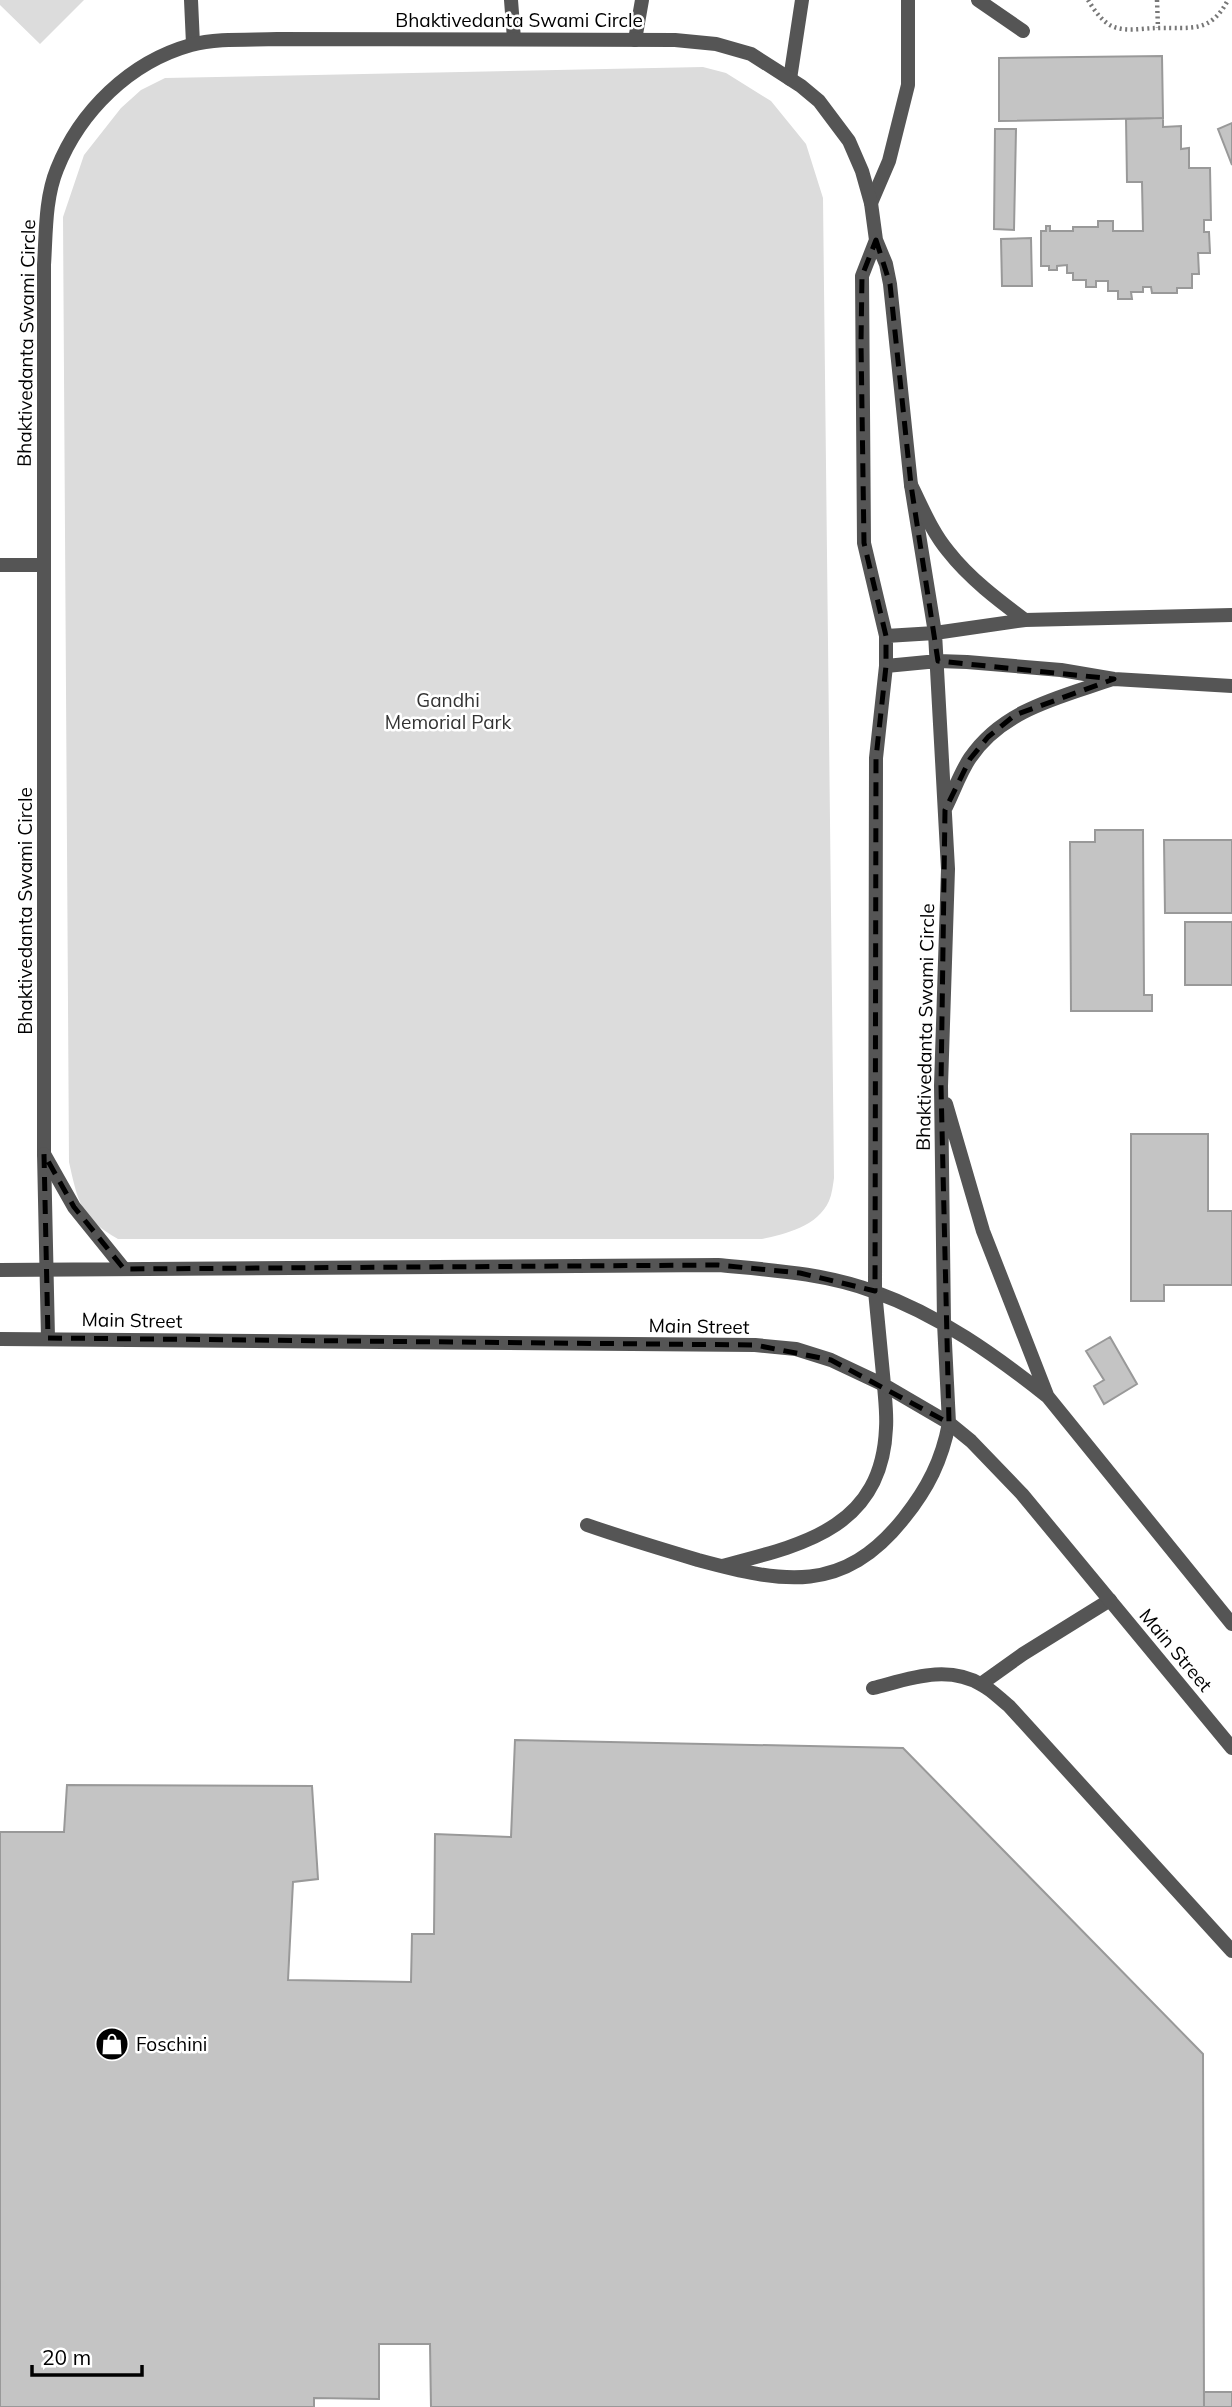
<svg xmlns="http://www.w3.org/2000/svg" width="1232" height="2407" viewBox="0 0 1232 2407" font-family="Mulish,sans-serif">
<rect width="100%" height="100%" fill="#fff"/>
<path fill="#dcdcdc" d="M 0,0 L 84,0 L 40,44 L 0,5 Z
M 703,67 L 726,73 L 771,101 L 806,144 L 823,198 L 834,1178 C 833,1185 832,1194 829,1201 C 818,1226 786,1234 762,1239 L 118,1239 C 80,1217 78,1202 69,1162 L 63,217 L 84,155 L 121,108 L 141,90 L 165,78 Z"/>
<path fill="#c4c4c4" stroke="#999" stroke-width="2" d="M 1162,56 L 1163,118 L 999,121 L 999,58 Z
M 1163,118 L 1163,127 L 1181,126 L 1181,149 L 1189,148 L 1189,168 L 1210,168 L 1211,220 L 1204,220 L 1204,232 L 1209,232 L 1210,253 L 1198,253 L 1199,274 L 1192,274 L 1192,288 L 1177,288 L 1177,293 L 1152,293 L 1151,287 L 1143,287 L 1143,292 L 1131,292 L 1132,299 L 1118,299 L 1118,291 L 1108,291 L 1108,281 L 1096,281 L 1096,287 L 1086,287 L 1086,280 L 1073,280 L 1073,273 L 1067,273 L 1067,265 L 1057,266 L 1057,270 L 1049,270 L 1049,266 L 1041,266 L 1041,231 L 1046,231 L 1046,226 L 1050,226 L 1050,231 L 1073,231 L 1073,227 L 1098,227 L 1098,221 L 1113,221 L 1113,231 L 1143,231 L 1142,182 L 1127,182 L 1126,119 Z
M 1232,123 L 1232,165 L 1218,129 Z
M 995,129 L 1016,129 L 1014,230 L 994,229 Z
M 1031,238 L 1032,286 L 1002,286 L 1001,239 Z
M 1095,830 L 1143,830 L 1144,995 L 1152,995 L 1152,1011 L 1071,1011 L 1070,842 L 1095,842 Z
M 1164,840 L 1232,840 L 1232,913 L 1165,913 Z
M 1185,922 L 1232,922 L 1232,985 L 1185,985 Z
M 1131,1134 L 1208,1134 L 1208,1211 L 1232,1211 L 1232,1285 L 1164,1285 L 1164,1301 L 1131,1301 Z
M 1110,1337 L 1137,1384 L 1104,1404 L 1094,1386 L 1104,1380 L 1086,1351 Z
M 515,1740 L 903,1748 L 1203,2054 L 1204,2407 L 431,2407 L 430,2344 L 379,2344 L 379,2399 L 314,2398 L 314,2407 L 0,2407 L 0,1832 L 64,1832 L 67,1785 L 312,1786 L 318,1879 L 293,1882 L 288,1980 L 411,1982 L 412,1934 L 434,1934 L 435,1834 L 511,1837 Z
M 1204,2392 L 1232,2392 L 1232,2407 L 1204,2407 Z"/>
<g fill="none" stroke-linecap="round" stroke-linejoin="round">
<path stroke="#777" stroke-width="4.5" stroke-dasharray="2 3.5" stroke-linecap="butt" d="M 1088,0 C 1094,10 1103,23 1114,27 C 1128,32 1144,28 1158,28 C 1191,27 1210,34 1228,0
M 1157,0 L 1158,28"/>
<path stroke="#555" stroke-width="14" d="M 191,0 L 193,44
M 511,0 L 514,39
M 978,0 L 1023,31
M 635,40 L 642,0
M 790,79 L 802,0
M 871,203 L 889,161 L 908,85 L 908,0
M 0,565 L 44,565
M 587,1525 C 624,1538 661,1549 698,1560 C 783,1583 843,1595 904,1518 C 928,1488 942,1460 949,1423
M 722,1566 C 803,1545 882,1528 886,1428 C 887,1414 885,1399 884,1385
M 981,1684 L 1023,1654 L 1110,1600
M 873,1688 C 909,1679 947,1664 982,1685 C 992,1690 1000,1699 1009,1706 L 1232,1951"/>
<path stroke="#555" stroke-width="14" d="M 876,240 L 862,276 L 864,543 L 886,636
M 48,1338 L 44,1154 L 44,265 C 46,234 45,198 57,169 C 80,111 130,62 191,45 C 217,38 249,40 277,39 L 675,40 L 716,44 L 751,54 L 801,86 L 819,101 L 849,141 L 862,171 L 871,203 L 876,240 L 886,264 L 890,284 L 911,485 L 935,633"/>
<path stroke="#555" stroke-width="14" d="M 911,485 C 922,507 932,532 948,551 C 969,578 998,600 1025,620
M 935,633 L 948,869 L 941,1086 L 944,1323 L 949,1423
M 886,666 L 938,661 L 967,662 L 1061,670 L 1114,679 L 1232,686
M 946,807 C 954,791 960,773 970,758 C 1003,709 1061,697 1113,679
M 946,1104 L 983,1231 L 1047,1395
M 44,1154 L 74,1207 L 124,1269
M 0,1270 L 718,1265 C 770,1270 825,1273 875,1292 C 939,1315 995,1355 1048,1397 L 1232,1624
M 0,1339 L 755,1345 L 796,1349 L 831,1360 L 884,1385 L 949,1423 L 971,1441 L 1022,1494 L 1232,1748
M 884,1385 L 875,1291 L 876,758 L 886,666 L 886,636 L 935,633 L 1025,620 L 1232,615"/>
</g>
<path fill="none" stroke="#000" stroke-width="5" stroke-dasharray="14 9" stroke-linejoin="round" d="M 876,240 L 890,284 L 911,485 L 938,661 L 1114,679 L 1015,715 L 988,737 L 970,759 L 945,810 L 941,1086 L 949,1423 L 831,1360 L 755,1345 L 48,1338 L 44,1154 L 74,1207 L 124,1269 L 718,1265 L 800,1273 L 875,1291 L 876,758 L 886,666 L 886,636 L 864,543 L 861,343 L 862,276 Z"/>
<defs>
<symbol id="shop-disc" viewBox="-11 -11 22 22"><circle r="9.5" fill="#000" stroke="#fff"/><path d="M-5-2.5h2.3a2.7 3.5 0 0 1 5.4 0H5L5.5 6h-11ZM-1.5-2.5h3a1.5 2.3 0 0 0-3 0Z" fill="#fff"/></symbol>
</defs>
<g fill-rule="evenodd">
<use href="#shop-disc" x="93" y="2025" width="38" height="38"/>
</g>
<g text-anchor="middle" dominant-baseline="central" stroke-width="5" stroke-linejoin="round" paint-order="stroke">
<g font-size="19" fill="#000" stroke="#fff">
<text x="519" y="20">Bhaktivedanta Swami Circle</text>
<text transform="translate(26 343) rotate(-89)">Bhaktivedanta Swami Circle</text>
<text transform="translate(25 911) rotate(-90)">Bhaktivedanta Swami Circle</text>
<text transform="translate(925 1027) rotate(-89)">Bhaktivedanta Swami Circle</text>
<text transform="translate(132 1320) rotate(1)">Main Street</text>
<text transform="translate(699 1326) rotate(1)">Main Street</text>
<text transform="translate(1176 1650) rotate(50)">Main Street</text>
</g>
<g font-size="19" fill="#333" stroke="#fff">
<text x="448" y="700">Gandhi<tspan x="448" dy="22">Memorial Park</tspan></text>
</g>
<g font-size="19" fill="#000" stroke="#fff" text-anchor="start">
<text x="136" y="2044">Foschini</text>
</g>
</g>
<path d="M32 2365v10h110v-10" fill="none" stroke="#000000" stroke-width="3.5"/>
<text x="42" y="2365" font-size="21" fill="#000000" stroke="#ffffff" stroke-width="5" paint-order="stroke">20 m</text>
</svg>
